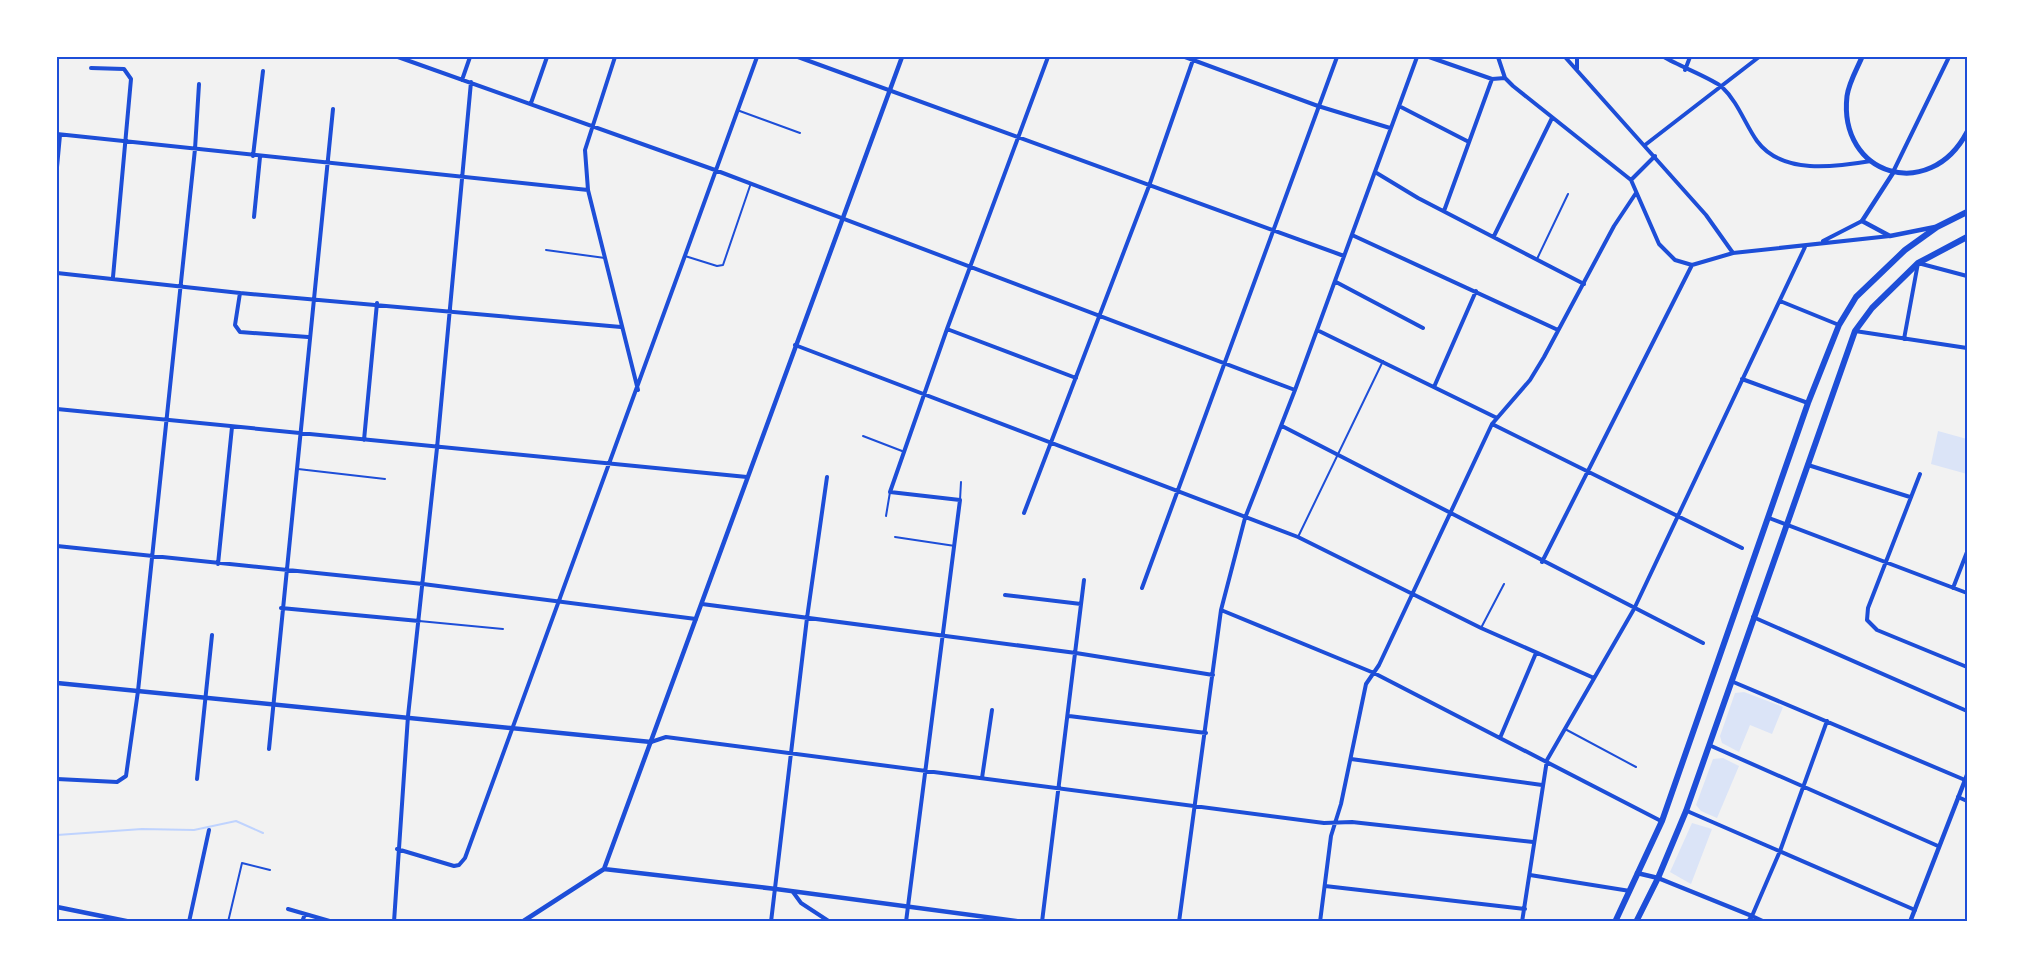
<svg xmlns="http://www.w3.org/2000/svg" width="2024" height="979" viewBox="0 0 2024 979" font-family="'IBM Plex Serif',serif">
<rect width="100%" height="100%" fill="#f2f2f2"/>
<path fill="#dbe4f7" d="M 1938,431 L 1967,439 L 1967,474 L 1931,464 Z
M 1744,692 L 1783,707 L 1772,734 L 1750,725 L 1739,752 L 1722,743 L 1720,736 L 1735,693 Z
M 1723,758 L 1739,766 L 1717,818 L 1701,811 L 1696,805 L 1713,759 Z
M 1692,823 L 1712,829 L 1691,884 L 1670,872 Z"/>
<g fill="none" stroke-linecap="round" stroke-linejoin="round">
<path stroke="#bfd3fe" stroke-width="2" d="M 57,835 L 142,829 L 194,830 L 236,821 L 263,833"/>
<path stroke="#1d4ed8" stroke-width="2" d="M 737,110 L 800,133
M 546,250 L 605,258
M 685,256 L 717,266 L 723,265 L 751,183
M 1537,259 L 1568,194
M 863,436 L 902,451
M 298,469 L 385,479
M 960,500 L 961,482
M 886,516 L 890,492
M 895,537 L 955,546
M 1298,537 L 1383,361
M 419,621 L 503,629
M 1481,628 L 1504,584
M 1565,729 L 1636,767
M 228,922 L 242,863 L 270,870"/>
<path stroke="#1d4ed8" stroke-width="4" d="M 398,57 L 715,170 L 1295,390
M 615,57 L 585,150 L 588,190 L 638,390
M 798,57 L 1344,256
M 1185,57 L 1318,106 L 1390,128
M 1429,57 L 1492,79
M 1498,57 L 1505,78 L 1513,86 L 1631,180 L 1659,244 L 1675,260 L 1692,265 L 1733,253 L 1890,236
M 1565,57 L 1706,215 L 1733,253
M 1664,57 C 1679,66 1713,79 1722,87 C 1738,102 1745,124 1757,141 C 1782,175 1835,167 1871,161
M 91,68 L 124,69 L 131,79 L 113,277
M 1577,69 L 1577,57
M 1685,70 L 1690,57
M 462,80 L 470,57
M 531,103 L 547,57
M 1399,106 L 1467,141
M 57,134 L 588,190
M 1645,145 L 1759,57
M 253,156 L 263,71
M 57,167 L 60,135
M 1375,172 L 1418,198 L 1584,284
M 1893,172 L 1949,57
M 1631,180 L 1655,156
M 1444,211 L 1492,79 L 1505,78
M 254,217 L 260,157
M 1352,235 L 1558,330
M 1494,236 L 1552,118
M 1823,241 L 1862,221
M 57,273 L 240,293 L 621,327
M 1336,282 L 1423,328
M 240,293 L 235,325 L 240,332 L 308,337
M 1780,301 L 1839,325
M 947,329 L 1076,378
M 1317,330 L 1497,418
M 1855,331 L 1967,348
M 1904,339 L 1918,263 L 1967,276
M 795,345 L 1298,537 L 1481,628 L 1594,678
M 1742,379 L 1808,403
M 1434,387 L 1476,291
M 57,409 L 747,477
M 1492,424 L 1742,548
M 1282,426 L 1703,643
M 364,440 L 377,303
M 1808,465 L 1910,497
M 1920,474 L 1868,608 L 1867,620 L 1877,630 L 1967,667
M 1024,513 L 1149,186 L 1194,57
M 1769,518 L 1967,593
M 57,546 L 423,584 L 696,619
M 1542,562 L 1692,265
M 218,564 L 232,427
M 1142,588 L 1337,57
M 1953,588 L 1967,552
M 1005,595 L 1081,604
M 702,604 L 1076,653 L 1213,675
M 281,608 L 419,621
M 1221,610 L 1374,673 L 1661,821
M 1753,617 L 1967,711
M 1731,681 L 1965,780
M 1069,716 L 1206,733
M 1500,738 L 1536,653
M 651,742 L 666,737 L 1324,823 L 1352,822 L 1533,842
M 1709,745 L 1938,846
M 269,749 L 333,109
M 1351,759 L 1542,785
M 982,778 L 992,710
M 57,779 L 117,782 L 126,776 L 138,691 L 195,149 L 199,84
M 197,779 L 212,635
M 1958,797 L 1967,801
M 1687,811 L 1915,910
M 397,849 L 454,866 L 459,865 L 465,858 C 564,591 660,324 757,57
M 1530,875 L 1630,891
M 1325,886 L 1525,909
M 793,892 L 801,903 L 830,922
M 288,909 L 333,922
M 189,922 L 209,830
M 302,922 L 305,914
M 394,922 L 408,716 L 437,448 L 471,82
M 771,922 L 807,618 L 827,477
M 906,922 L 960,500 L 890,492 L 947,329 L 1048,57
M 1042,922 L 1084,580
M 1179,922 L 1221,610 L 1245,518 L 1295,390 L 1417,57
M 1320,922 L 1331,836 L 1341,804 L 1366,684 L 1379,665 L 1492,424 L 1530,380 L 1544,357 L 1614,226 L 1636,193
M 1522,922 L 1547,760 L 1634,609 L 1805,247
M 1765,922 L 1752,916 L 1780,851 L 1827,721"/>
<path stroke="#1d4ed8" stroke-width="4.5" d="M 1893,173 L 1862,221 L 1890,236 L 1935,227
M 57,683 L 651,742
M 604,869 L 776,889 L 1023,922
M 1637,873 L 1658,878 L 1752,916 L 1748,922
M 57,907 L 131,922
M 522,922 L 604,869 L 902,57
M 1910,922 L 1967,775"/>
<path stroke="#1d4ed8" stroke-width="5" d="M 1862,57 C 1857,69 1849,82 1847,96 C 1838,176 1930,203 1967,132"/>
<path stroke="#1d4ed8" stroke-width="6" d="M 1615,922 L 1662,821 L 1808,403 L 1839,325 L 1856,297 L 1905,250 L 1937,227 L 1967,212
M 1636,922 L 1658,878 L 1686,811 L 1855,331 L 1872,308 L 1918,263 L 1967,237"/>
</g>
<rect width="2024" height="979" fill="none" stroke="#ffffff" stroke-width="117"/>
<rect x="58" y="58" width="1908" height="862" fill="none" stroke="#1d4ed8" stroke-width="2"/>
</svg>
